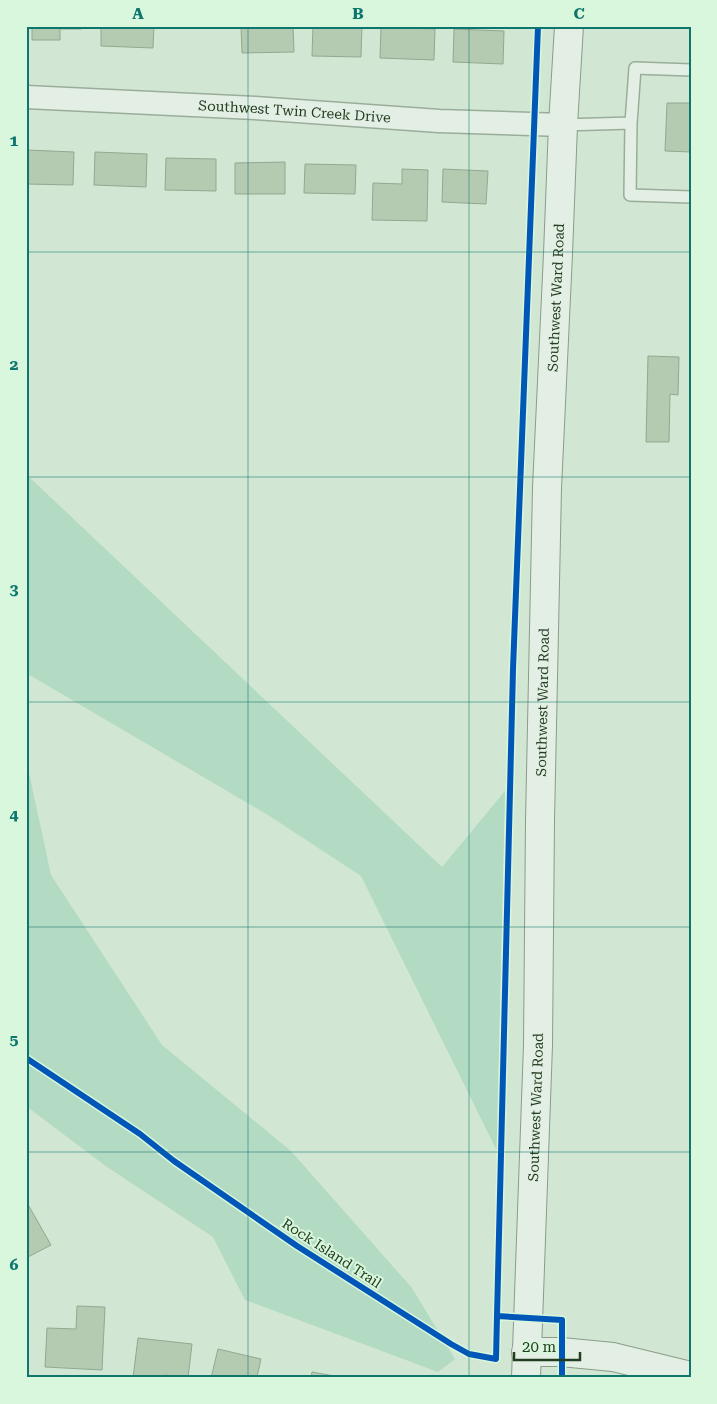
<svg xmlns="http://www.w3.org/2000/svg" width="717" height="1404" viewBox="0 0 717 1404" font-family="'Roboto Serif',serif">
<rect width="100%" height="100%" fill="#d1e7d3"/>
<path fill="#b3dac3" d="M 26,474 L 442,867 L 505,791 L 497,1151 L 361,876 L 268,815 L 26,673 Z
M 26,759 L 51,875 L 162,1045 L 291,1151 L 412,1288 L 455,1359 L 438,1372 L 245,1300 L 213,1237 L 107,1167 L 26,1106 Z"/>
<path fill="#b4cbb2" stroke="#92a890" d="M 32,26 L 81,26 L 81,29 L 60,29 L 60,40 L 32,40 Z
M 101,26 L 154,26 L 153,48 L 101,46 Z
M 241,26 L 293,26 L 294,52 L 242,53 Z
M 313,26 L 362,26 L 361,57 L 312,56 Z
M 381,27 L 435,29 L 434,60 L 380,58 Z
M 454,29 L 504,31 L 503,64 L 453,62 Z
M 667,103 L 691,103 L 691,152 L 665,151 Z
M 27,150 L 74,152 L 73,185 L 26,184 Z
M 95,152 L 147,154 L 146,187 L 94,185 Z
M 166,158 L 216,159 L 216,191 L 165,190 Z
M 285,162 L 285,194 L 235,194 L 235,163 Z
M 305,164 L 356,165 L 355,194 L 304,193 Z
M 402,169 L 428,170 L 427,221 L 372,220 L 373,183 L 402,184 Z
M 443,169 L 488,171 L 486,204 L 442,202 Z
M 648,356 L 679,357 L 678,395 L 670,394 L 669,442 L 646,442 Z
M 26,1201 L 51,1245 L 26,1258 Z
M 77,1306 L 105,1307 L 102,1370 L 45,1367 L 47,1328 L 76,1329 Z
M 138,1338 L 192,1344 L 188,1378 L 164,1375 L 164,1378 L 133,1378 Z
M 218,1349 L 261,1359 L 257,1377 L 259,1378 L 211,1378 Z
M 312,1372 L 334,1376 L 334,1378 L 311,1378 Z"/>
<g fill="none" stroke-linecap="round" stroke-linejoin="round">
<defs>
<path id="lane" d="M 691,70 L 635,68 L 631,123 L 630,195 L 691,197
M 563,125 L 631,123"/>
<g id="street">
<path id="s1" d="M 26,97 L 255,108 L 439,121 L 563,125"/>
</g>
<g id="secondary">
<path d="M 526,1352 L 561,1352 L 613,1357 L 691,1376"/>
<path id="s2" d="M 526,1378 L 538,1045 L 540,821 L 547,488 L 558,254 L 563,125 L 569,26"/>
</g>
</defs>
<use href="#lane" stroke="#9aad9a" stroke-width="14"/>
<use href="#street" stroke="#9aad9a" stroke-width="25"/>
<use href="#secondary" stroke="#8a9c8a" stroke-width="30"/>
<use href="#lane" stroke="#e3efe4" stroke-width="11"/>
<use href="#street" stroke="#e3efe4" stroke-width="22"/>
<use href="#secondary" stroke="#e3efe4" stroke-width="28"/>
<defs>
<path id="cycleway" d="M 26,1058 L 140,1134 L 174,1161 L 297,1246 L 451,1344 L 469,1354 L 496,1359 L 497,1316 L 562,1320 L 562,1378
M 497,1316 L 513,669 L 538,26"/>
</defs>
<use href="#cycleway" stroke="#d8f7dc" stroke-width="9"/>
<use href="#cycleway" stroke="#0057b8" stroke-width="6"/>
</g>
<path fill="none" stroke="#0f766e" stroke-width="1" stroke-opacity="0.55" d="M 248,26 L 248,1378M 469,26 L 469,1378M 26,252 L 691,252M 26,477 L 691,477M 26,702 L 691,702M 26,927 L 691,927M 26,1152 L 691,1152"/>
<g text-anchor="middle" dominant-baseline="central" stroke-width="4" stroke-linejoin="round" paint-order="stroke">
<g font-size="14" fill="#233d20" stroke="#d8f7dc">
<text stroke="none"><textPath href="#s1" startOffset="269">Southwest Twin Creek Drive</textPath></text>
<text stroke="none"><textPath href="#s2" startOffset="1081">Southwest Ward Road</textPath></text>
<text stroke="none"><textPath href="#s2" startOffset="676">Southwest Ward Road</textPath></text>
<text stroke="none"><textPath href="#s2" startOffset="271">Southwest Ward Road</textPath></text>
<text transform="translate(332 1253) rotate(33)">Rock Island Trail</text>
</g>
</g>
<rect width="717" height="1404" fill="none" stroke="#d8f7dc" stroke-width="55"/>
<path d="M514 1352v8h66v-8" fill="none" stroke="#233d20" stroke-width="2.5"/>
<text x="522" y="1352" font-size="15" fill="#233d20" stroke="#d8f7dc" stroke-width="4" paint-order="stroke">20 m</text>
<rect x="28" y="28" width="662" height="1348" fill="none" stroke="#0f766e" stroke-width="2"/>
<g font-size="16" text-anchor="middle" font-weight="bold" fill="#0f766e">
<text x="138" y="19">A</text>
<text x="358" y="19">B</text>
<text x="579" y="19">C</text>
<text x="14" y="146">1</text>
<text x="14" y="370">2</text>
<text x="14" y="595">3</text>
<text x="14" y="820">4</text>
<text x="14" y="1045">5</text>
<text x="14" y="1270">6</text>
</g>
</svg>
